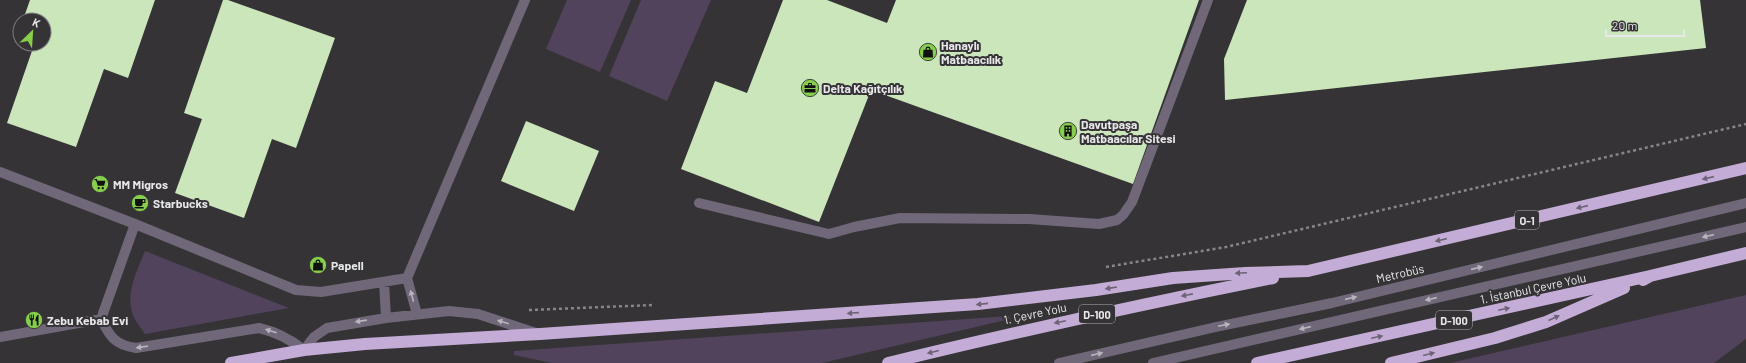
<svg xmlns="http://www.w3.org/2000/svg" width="1746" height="363" viewBox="0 0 1746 363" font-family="Barlow,sans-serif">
<rect width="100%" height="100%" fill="#353336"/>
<path fill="#51435b" d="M 567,0 L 631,0 L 600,72 L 546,49 Z
M 641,0 L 711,0 L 667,101 L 609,76 Z
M 145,251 L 289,308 L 145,334 C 141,328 135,321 133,315 C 125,293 137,271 145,251 Z
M 1746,295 L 1746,339 L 1714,363 L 1450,363 Z
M 1009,316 L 1010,319 L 822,363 L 552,363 L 514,355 L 514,351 Z"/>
<path fill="#cbe6bb" d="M 30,0 L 155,0 L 128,78 L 104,69 L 76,147 L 7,123 L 33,48 L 22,44 L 44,44 L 44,20 L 23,20 Z
M 223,0 L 228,0 L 335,38 L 296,148 L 272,139 L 244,218 L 175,193 L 202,119 L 184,113 Z
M 783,0 L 827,0 L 887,23 L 896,0 L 1199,0 L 1133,184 L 871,90 L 819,222 L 681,169 L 715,81 L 747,93 Z
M 1247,0 L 1700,0 L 1706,48 L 1225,100 L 1224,59 Z
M 20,29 L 20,44 L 15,42 Z
M 526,121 L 599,151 L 574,211 L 501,181 Z"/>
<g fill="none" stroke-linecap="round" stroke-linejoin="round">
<path stroke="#878588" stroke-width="2.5" stroke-dasharray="3 3" stroke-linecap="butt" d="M 1106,267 L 1226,247 L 1746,124
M 529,310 L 653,305"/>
<path stroke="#706778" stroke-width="10" d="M 0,172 L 135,224 L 296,290 L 321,292 L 407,278 L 525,0
M 699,203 L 829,234 L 854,227 L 900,218 L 1029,219 L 1099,224 L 1117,220 L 1123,215 L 1132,202 L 1208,0
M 135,224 L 101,319 C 110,337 115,345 136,348 L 259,328 C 277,332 290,339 304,350 L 314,337 L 327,328 L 386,318 L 449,311 L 478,314 L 536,333
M 407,278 L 417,314
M 384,282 L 386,318
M 0,337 L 101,319
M 1059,363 L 1216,327 L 1332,303 L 1746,203
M 1153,363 L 1746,227"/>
<path stroke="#c3acd5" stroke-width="12" d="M 1643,280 L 1650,276 L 1746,253
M 231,363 L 304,350 L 365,344 L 540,334 L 978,304 L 1096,290 L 1173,278 L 1245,273 L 1308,271 L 1746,168
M 888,363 C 1015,332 1144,304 1273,278
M 1257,363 L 1650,276
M 1391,363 L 1495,338 L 1546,322 L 1624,288"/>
</g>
<defs><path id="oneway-solid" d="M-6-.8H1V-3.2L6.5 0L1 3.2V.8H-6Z"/></defs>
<g fill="#6e6376">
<use href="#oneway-solid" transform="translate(1708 178) rotate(167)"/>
<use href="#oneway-solid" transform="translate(1582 207) rotate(167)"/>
<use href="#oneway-solid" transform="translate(1441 240) rotate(167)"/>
<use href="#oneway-solid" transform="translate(1241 273) rotate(177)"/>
<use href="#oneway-solid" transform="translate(1111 288) rotate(171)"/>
<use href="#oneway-solid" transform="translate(1187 295) rotate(169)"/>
<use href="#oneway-solid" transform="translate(982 304) rotate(174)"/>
<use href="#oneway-solid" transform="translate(1504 309) rotate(-12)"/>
<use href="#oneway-solid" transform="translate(853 313) rotate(176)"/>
<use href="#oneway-solid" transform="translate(1554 318) rotate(-24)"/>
<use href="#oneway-solid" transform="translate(1060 322) rotate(168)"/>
<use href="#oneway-solid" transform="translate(1377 337) rotate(-12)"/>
<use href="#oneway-solid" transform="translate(933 352) rotate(166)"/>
<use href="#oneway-solid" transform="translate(1429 354) rotate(-14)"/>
</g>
<g fill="#b8b4bc">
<use href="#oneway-solid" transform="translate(1708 236) rotate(167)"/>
<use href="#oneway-solid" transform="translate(1477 268) rotate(-13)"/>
<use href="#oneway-solid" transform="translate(412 296) rotate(-105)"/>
<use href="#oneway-solid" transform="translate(1351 298) rotate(-13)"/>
<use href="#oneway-solid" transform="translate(1431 299) rotate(167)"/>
<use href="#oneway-solid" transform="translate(361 321) rotate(172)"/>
<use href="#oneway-solid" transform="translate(503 322) rotate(-162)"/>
<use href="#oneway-solid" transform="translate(1224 325) rotate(-12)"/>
<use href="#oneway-solid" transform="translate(1305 328) rotate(167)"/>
<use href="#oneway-solid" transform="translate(271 331) rotate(-163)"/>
<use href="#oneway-solid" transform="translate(142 347) rotate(172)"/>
<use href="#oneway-solid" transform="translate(1097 354) rotate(-13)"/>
</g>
<defs>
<symbol id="shop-disc" viewBox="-11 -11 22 22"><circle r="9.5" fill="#86cf4c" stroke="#353336"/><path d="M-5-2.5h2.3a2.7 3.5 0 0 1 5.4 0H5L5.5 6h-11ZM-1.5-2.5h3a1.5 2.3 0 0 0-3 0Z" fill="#111"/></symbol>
<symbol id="office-disc" viewBox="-11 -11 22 22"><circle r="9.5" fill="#86cf4c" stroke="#353336"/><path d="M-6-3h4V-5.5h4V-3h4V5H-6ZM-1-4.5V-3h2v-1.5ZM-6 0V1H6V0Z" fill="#111"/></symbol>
<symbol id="building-disc" viewBox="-11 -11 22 22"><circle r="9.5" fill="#86cf4c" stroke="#353336"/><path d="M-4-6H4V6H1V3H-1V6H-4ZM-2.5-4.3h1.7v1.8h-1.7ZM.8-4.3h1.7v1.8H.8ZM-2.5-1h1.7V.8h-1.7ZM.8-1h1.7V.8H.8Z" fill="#111"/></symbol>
<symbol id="supermarket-disc" viewBox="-11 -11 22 22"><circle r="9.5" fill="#86cf4c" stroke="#353336"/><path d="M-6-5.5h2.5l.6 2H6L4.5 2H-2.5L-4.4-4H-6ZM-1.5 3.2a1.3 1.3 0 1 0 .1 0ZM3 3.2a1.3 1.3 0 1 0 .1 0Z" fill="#111"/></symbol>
<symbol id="cafe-disc" viewBox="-11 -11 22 22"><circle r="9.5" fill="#86cf4c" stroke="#353336"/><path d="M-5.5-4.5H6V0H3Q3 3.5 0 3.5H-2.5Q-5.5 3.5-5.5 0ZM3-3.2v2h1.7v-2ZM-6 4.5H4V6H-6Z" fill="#111"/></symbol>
<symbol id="restaurant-disc" viewBox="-11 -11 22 22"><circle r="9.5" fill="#86cf4c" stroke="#353336"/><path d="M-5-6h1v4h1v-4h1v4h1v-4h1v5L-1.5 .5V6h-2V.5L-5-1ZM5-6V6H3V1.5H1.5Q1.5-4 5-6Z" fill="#111"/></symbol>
</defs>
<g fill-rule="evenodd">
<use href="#shop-disc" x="918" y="42" width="20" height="20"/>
<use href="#office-disc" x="800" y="78" width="20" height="20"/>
<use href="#building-disc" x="1058" y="121" width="20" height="20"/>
<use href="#supermarket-disc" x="90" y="174" width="20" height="20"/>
<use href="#cafe-disc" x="130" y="193" width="20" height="20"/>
<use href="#shop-disc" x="308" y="255" width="20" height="20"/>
<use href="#restaurant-disc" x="24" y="310" width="20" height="20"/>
</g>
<g text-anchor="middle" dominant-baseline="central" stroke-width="4" stroke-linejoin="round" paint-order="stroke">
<g fill="#353336" stroke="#b2b1b3" stroke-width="1">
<rect x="1515" y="211" width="24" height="18" rx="3"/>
<rect x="1079" y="305" width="36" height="18" rx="3"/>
<rect x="1436" y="311" width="36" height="18" rx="3"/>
</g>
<g font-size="11" font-weight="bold" fill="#e8e7e9">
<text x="1527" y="220">O-1</text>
<text x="1097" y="314">D-100</text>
<text x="1454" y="320">D-100</text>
</g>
<g font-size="12" font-weight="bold" fill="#e8e7e9" stroke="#353336" text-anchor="start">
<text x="941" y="45">Hanaylı<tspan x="941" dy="14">Matbaacılık</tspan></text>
<text x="823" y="88">Delta Kağıtçılık</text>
<text x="1081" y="124">Davutpaşa<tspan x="1081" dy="14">Matbaacılar Sitesi</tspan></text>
<text x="113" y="184">MM Migros</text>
<text x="153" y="203">Starbucks</text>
<text x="331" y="265">Papell</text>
<text x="47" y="320">Zebu Kebab Evi</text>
</g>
<g font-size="12" fill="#e8e7e9" stroke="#353336">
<text transform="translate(1400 273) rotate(-13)">Metrobüs</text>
<text transform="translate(1533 288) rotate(-12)">1. İstanbul Çevre Yolu</text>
<text transform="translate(1035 313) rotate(-12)">1. Çevre Yolu</text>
</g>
</g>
<g transform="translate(32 32) rotate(25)"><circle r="19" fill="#353336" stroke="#7d7b7e"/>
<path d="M0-3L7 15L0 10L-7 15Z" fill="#86cf4c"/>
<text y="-6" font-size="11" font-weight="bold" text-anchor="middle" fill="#e8e7e9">K</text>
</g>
<path d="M1606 30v6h78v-6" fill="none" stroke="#e8e7e9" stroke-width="2"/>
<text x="1612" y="30" font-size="12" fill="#e8e7e9" stroke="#353336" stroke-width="3" paint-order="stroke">20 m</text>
</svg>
